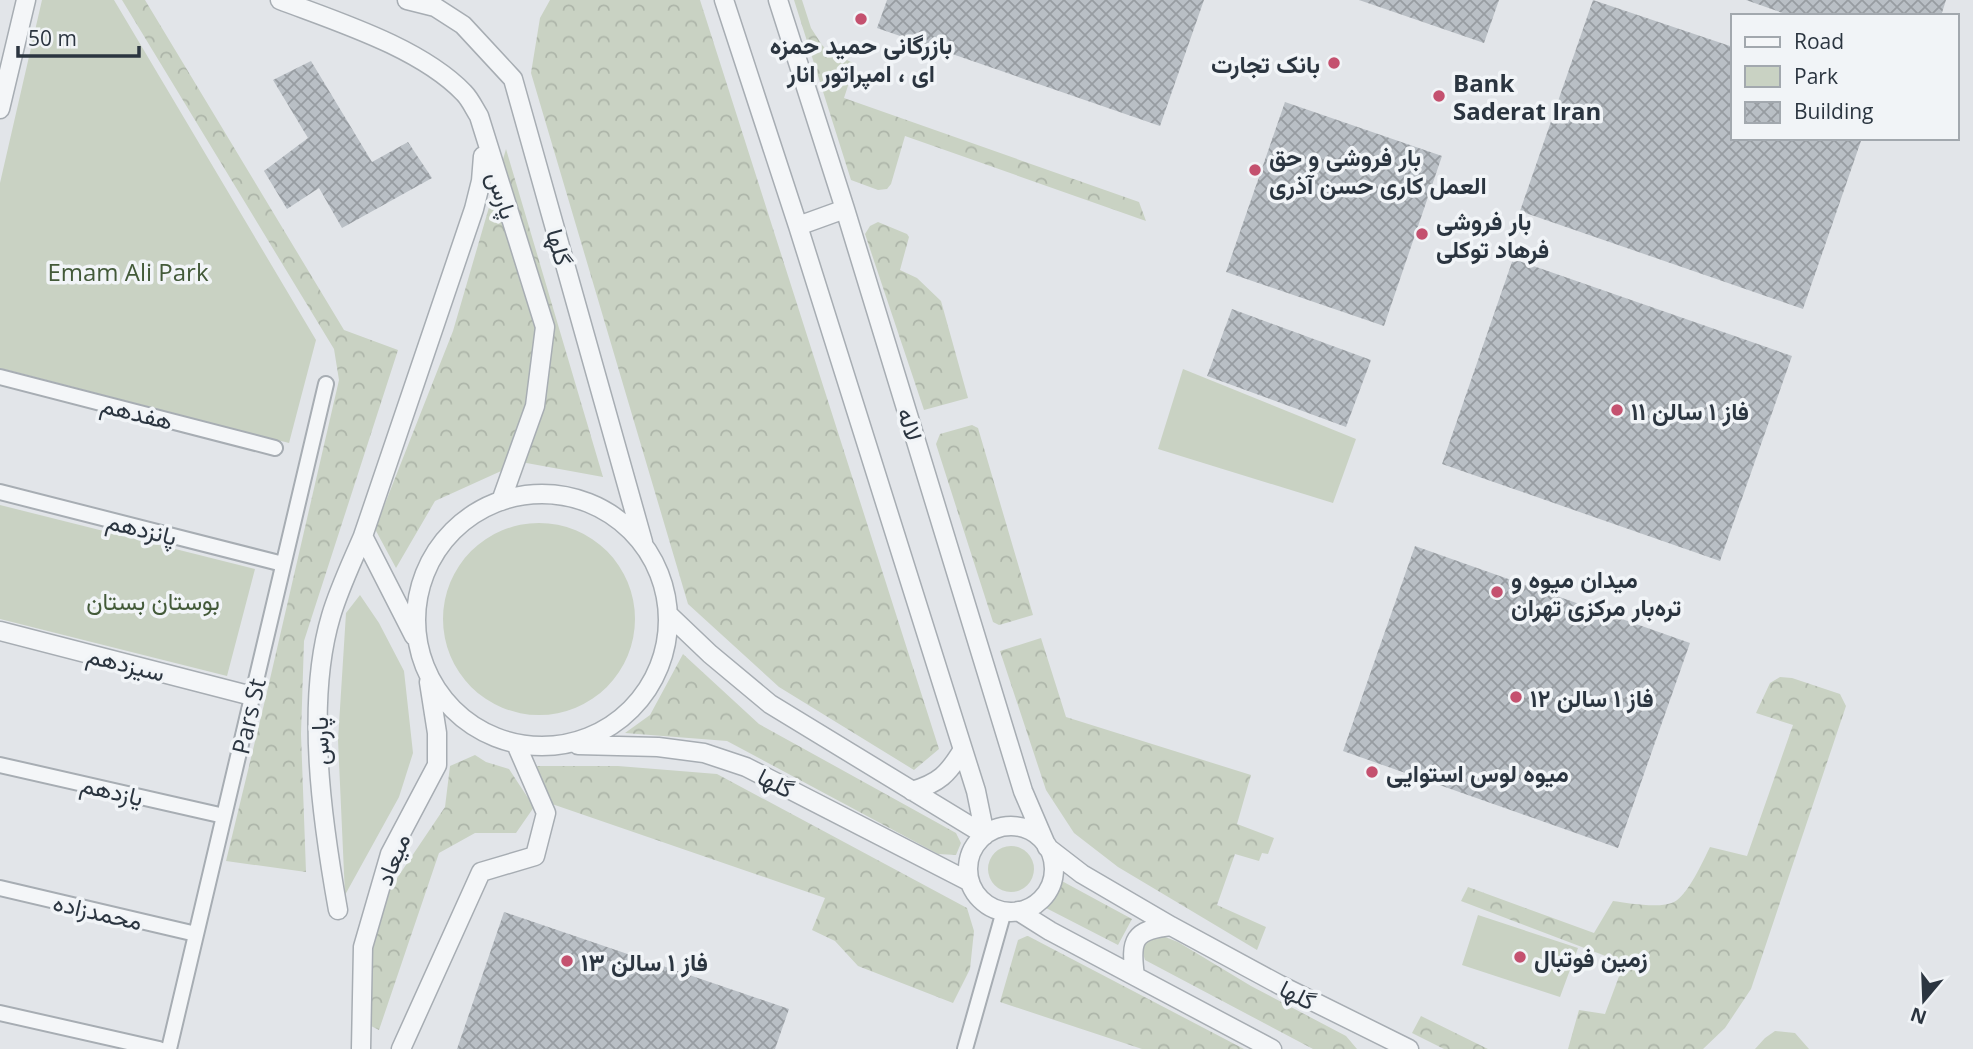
<svg xmlns="http://www.w3.org/2000/svg" width="1973" height="1049" viewBox="0 0 1973 1049" font-family="'Open Sans',Vazirmatn,sans-serif">
<defs>
<pattern id="forest-crowns" width="20" height="18" patternUnits="userSpaceOnUse" patternTransform="scale(1.75)"><rect width="20" height="18" fill="#c9d2c3"/><path d="M2 6a3 3 0 1 1 6 0M12 15a3 3 0 1 1 6 0" fill="none" stroke="#adb5a9"/></pattern>
<pattern id="building-cross-hatch" width="8" height="8" patternUnits="userSpaceOnUse" patternTransform="scale(1.75)"><rect width="8" height="8" fill="#b9bfc5"/><path d="M0 0l8 8M0 8l8-8" fill="none" stroke="#979ca1"/></pattern>
</defs>
<rect width="100%" height="100%" fill="#e2e5e9"/>
<path fill="#c9d2c3" d="M 42,0 L 114,0 L 316,340 L 289,443 L 0,368 L 0,183 Z
M 1183,369 L 1356,439 L 1333,503 L 1158,449 Z
M 0,505 L 255,569 L 227,676 L 0,619 Z
M443 619a96 96 0 1 1 192 0a96 96 0 1 1-192 0Z
M 360,595 L 379,623 L 404,671 L 413,753 L 399,797 L 345,895 L 338,740 L 346,613 Z
M988 869a23 23 0 1 1 46 0a23 23 0 1 1-46 0Z
M 1478,915 L 1578,948 L 1560,997 L 1462,965 Z
M 1775,1031 L 1795,1033 L 1809,1049 L 1755,1049 L 1765,1038 Z"/>
<path fill="url(#forest-crowns)" d="M 122,0 L 145,0 L 344,330 L 398,350 L 304,641 L 301,734 L 306,872 L 226,861 L 267,692 L 339,380 L 334,349 Z
M 550,0 L 700,0 L 939,749 L 914,770 L 779,687 L 688,604 L 531,73 L 540,18 Z
M 794,0 L 802,0 L 811,28 L 822,45 L 827,50 L 855,64 L 844,98 L 1139,202 L 1146,221 L 905,136 L 891,184 L 887,189 L 878,190 L 851,180 Z
M 506,149 L 603,477 L 521,462 L 435,501 L 396,568 L 375,529 L 453,331 Z
M 878,222 L 907,234 L 909,237 L 900,270 L 917,278 L 941,301 L 968,398 L 924,410 L 865,234 L 870,226 Z
M 972,425 L 978,428 L 1033,615 L 999,625 L 993,622 L 936,444 L 940,434 Z
M 1041,638 L 1066,717 L 1251,775 L 1237,824 L 1274,838 L 1268,854 L 1262,853 L 1259,861 L 1235,854 L 1217,905 L 1266,927 L 1257,950 L 1118,867 L 1074,833 L 1046,790 L 1000,651 Z
M 683,654 L 759,724 L 956,833 L 961,843 L 956,855 L 938,854 L 727,741 L 625,733 L 650,715 Z
M 1780,677 L 1792,678 L 1840,694 L 1846,706 L 1751,989 L 1725,1028 L 1703,1049 L 1568,1049 L 1579,1010 L 1605,1014 L 1624,963 L 1461,901 L 1468,887 L 1594,933 L 1613,901 C 1628,903 1660,909 1674,902 C 1688,895 1703,861 1710,847 L 1747,856 L 1793,725 L 1756,713 L 1770,683 Z
M 475,755 L 486,762 L 509,769 L 534,807 L 516,833 L 475,833 L 439,853 L 379,1030 L 371,1026 L 364,979 L 372,933 L 385,896 L 445,807 L 450,766 Z
M 535,766 L 618,766 L 717,774 L 967,908 L 974,931 L 970,969 L 953,1003 L 858,966 L 835,941 L 812,930 L 825,898 L 552,804 Z
M 1060,880 L 1132,919 L 1118,945 L 1046,908 Z
M 1160,935 L 1178,942 L 1251,986 L 1346,1036 L 1357,1049 L 1313,1049 L 1145,960 L 1141,947 L 1149,940 Z
M 1027,936 L 1028,936 L 1244,1049 L 1142,1049 L 1000,1002 L 1018,940 Z
M 1421,1016 L 1488,1049 L 1444,1049 L 1412,1033 Z"/>
<path fill="url(#building-cross-hatch)" d="M 887,0 L 1204,0 L 1160,126 L 877,28 Z
M 1359,0 L 1499,0 L 1484,43 Z
M 1593,0 L 1733,47 L 1733,138 L 1862,138 L 1803,309 L 1520,211 Z
M 1746,0 L 1946,0 L 1941,16 L 1791,16 Z
M 311,61 L 372,162 L 408,142 L 432,178 L 342,228 L 319,188 L 287,209 L 264,171 L 308,138 L 273,80 Z
M 1285,102 L 1442,156 L 1384,326 L 1226,272 Z
M 1513,259 L 1792,356 L 1720,561 L 1442,464 Z
M 1232,309 L 1371,360 L 1346,427 L 1207,376 Z
M 1415,546 L 1690,643 L 1618,848 L 1343,751 Z
M 504,912 L 789,1009 L 775,1049 L 457,1049 Z"/>
<g fill="none" stroke-linecap="round" stroke-linejoin="round">
<defs>
<path id="minor" d="M 0,377 L 275,448
M 0,492 L 283,564
M 0,765 L 224,816
M 0,888 L 196,934
M 0,1013 L 159,1049
M 169,1049 L 326,384
M 965,1049 L 1004,911"/>
<path id="tertiary" d="M 280,0 C 338,22 421,48 464,93 C 470,99 474,108 479,116 L 545,327 L 535,406 L 501,501
M 407,0 L 435,7 L 463,25 L 513,79 L 643,542
M 724,0 L 798,226 L 976,791 L 985,835
M 778,0 L 845,209 L 1023,791 L 1047,847 L 1082,874 L 1171,926 L 1280,985 L 1409,1049
M 0,109 L 26,0
M 798,226 L 845,209
M416 620a126 126 0 1 1 252 0a126 126 0 1 1-252 0Z
M 668,614 L 710,654 L 770,704 L 985,835
M 0,631 L 252,696
M 414,636 L 363,536 L 474,209 L 481,181 L 483,156
M 578,745 L 658,747 L 704,753 L 746,767 L 970,882
M 912,791 C 939,783 948,774 962,751
M968 869a43 43 0 1 1 86 0a43 43 0 1 1-86 0Z
M 338,910 C 322,821 305,703 331,616 C 339,589 352,562 363,536
M 1018,911 L 1050,931 L 1272,1049
M 1135,976 C 1130,940 1133,930 1171,926
M 361,1049 L 363,947 L 390,854 L 437,765 L 437,733 L 429,682
M 401,1049 L 481,872 L 535,856 L 546,813 L 516,744"/>
</defs>
<use href="#minor" stroke="#a7adb3" stroke-width="18"/>
<use href="#tertiary" stroke="#a7adb3" stroke-width="21"/>
<use href="#minor" stroke="#f4f6f8" stroke-width="14"/>
<use href="#tertiary" stroke="#f4f6f8" stroke-width="18"/>
</g>
<g fill="#c4516f" stroke="#f1f4f7" stroke-width="2.5">
<circle cx="861" cy="19" r="7"/>
<circle cx="1334" cy="63" r="7"/>
<circle cx="1439" cy="96" r="7"/>
<circle cx="1255" cy="170" r="7"/>
<circle cx="1422" cy="234" r="7"/>
<circle cx="1617" cy="410" r="7"/>
<circle cx="1497" cy="592" r="7"/>
<circle cx="1516" cy="697" r="7"/>
<circle cx="1372" cy="772" r="7"/>
<circle cx="1520" cy="957" r="7"/>
<circle cx="567" cy="961" r="7"/>
</g>
<g text-anchor="middle" dominant-baseline="central" stroke-width="7" stroke-linejoin="round" paint-order="stroke">
<g font-size="24" font-weight="bold" fill="#2b3540" stroke="#f1f4f7" text-anchor="start">
<text x="861" y="44" text-anchor="middle">بازرگانی حمید حمزه<tspan x="861" dy="28">ای ، امپراتور انار</tspan></text>
<text x="1320" y="63" text-anchor="end">بانک تجارت</text>
<text x="1453" y="82">Bank<tspan x="1453" dy="28">Saderat Iran</tspan></text>
<text x="1269" y="156">بار فروشی و حق<tspan x="1269" dy="28">العمل کاری حسن آذری</tspan></text>
<text x="1436" y="220">بار فروشی<tspan x="1436" dy="28">فرهاد توکلی</tspan></text>
<text x="1631" y="410">فاز ۱ سالن ۱۱</text>
<text x="1511" y="578">میدان میوه و<tspan x="1511" dy="28">تره‌بار مرکزی تهران</tspan></text>
<text x="1530" y="697">فاز ۱ سالن ۱۲</text>
<text x="1386" y="772">میوه لوس استوایی</text>
<text x="1534" y="957">زمین فوتبال</text>
<text x="581" y="961">فاز ۱ سالن ۱۳</text>
</g>
<g font-size="24" fill="#2b3540" stroke="#f1f4f7">
<text transform="translate(503 195) rotate(72)">پارس</text>
<text transform="translate(560 247) rotate(74)">گلها</text>
<text transform="translate(137 412) rotate(14)">هفدهم</text>
<text transform="translate(911 424) rotate(73)">لاله</text>
<text transform="translate(142 528) rotate(14)">پانزدهم</text>
<text transform="translate(126 663) rotate(14)">سیزدهم</text>
<text transform="translate(248 716) rotate(-77)">Pars St</text>
<text transform="translate(319 741) rotate(-92)">پارس</text>
<text transform="translate(776 782) rotate(27)">گلها</text>
<text transform="translate(112 790) rotate(13)">یازدهم</text>
<text transform="translate(392 859) rotate(-68)">میعاد</text>
<text transform="translate(98 911) rotate(13)">محمدزاده</text>
<text transform="translate(1298 994) rotate(27)">گلها</text>
</g>
<g font-size="24" fill="#435a39" stroke="#f1f4f7">
<text x="128" y="271">Emam Ali Park</text>
<text x="153" y="600">بوستان بستان</text>
</g>
</g>
<rect x="1731" y="14" width="228" height="126" fill="#f1f4f7" stroke="#a2a8ae" stroke-width="2"/>
<rect x="1745" y="37" width="35" height="10" fill="#f4f6f8" stroke="#a2a8ae" stroke-width="2"/>
<text x="1794" y="49" font-size="21" fill="#2b3540">Road</text>
<rect x="1745" y="66" width="35" height="21" fill="#c9d2c3" stroke="#a2a8ae" stroke-width="2"/>
<text x="1794" y="84" font-size="21" fill="#2b3540">Park</text>
<rect x="1745" y="102" width="35" height="21" fill="url(#building-cross-hatch)" stroke="#a2a8ae" stroke-width="2"/>
<text x="1794" y="119" font-size="21" fill="#2b3540">Building</text>
<g transform="translate(1924 1000) rotate(199)" stroke="#f1f4f7" stroke-width="5" paint-order="stroke">
<path d="M0-5L12 26L0 18L-12 26Z" fill="#2b3540"/>
<text y="-10" font-size="19" font-weight="bold" text-anchor="middle" fill="#2b3540">N</text>
</g>
<path d="M18 46v10h121v-10" fill="none" stroke="#2b3540" stroke-width="3.5"/>
<text x="28" y="46" font-size="21" fill="#2b3540" stroke="#f1f4f7" stroke-width="5" paint-order="stroke">50 m</text>
</svg>
